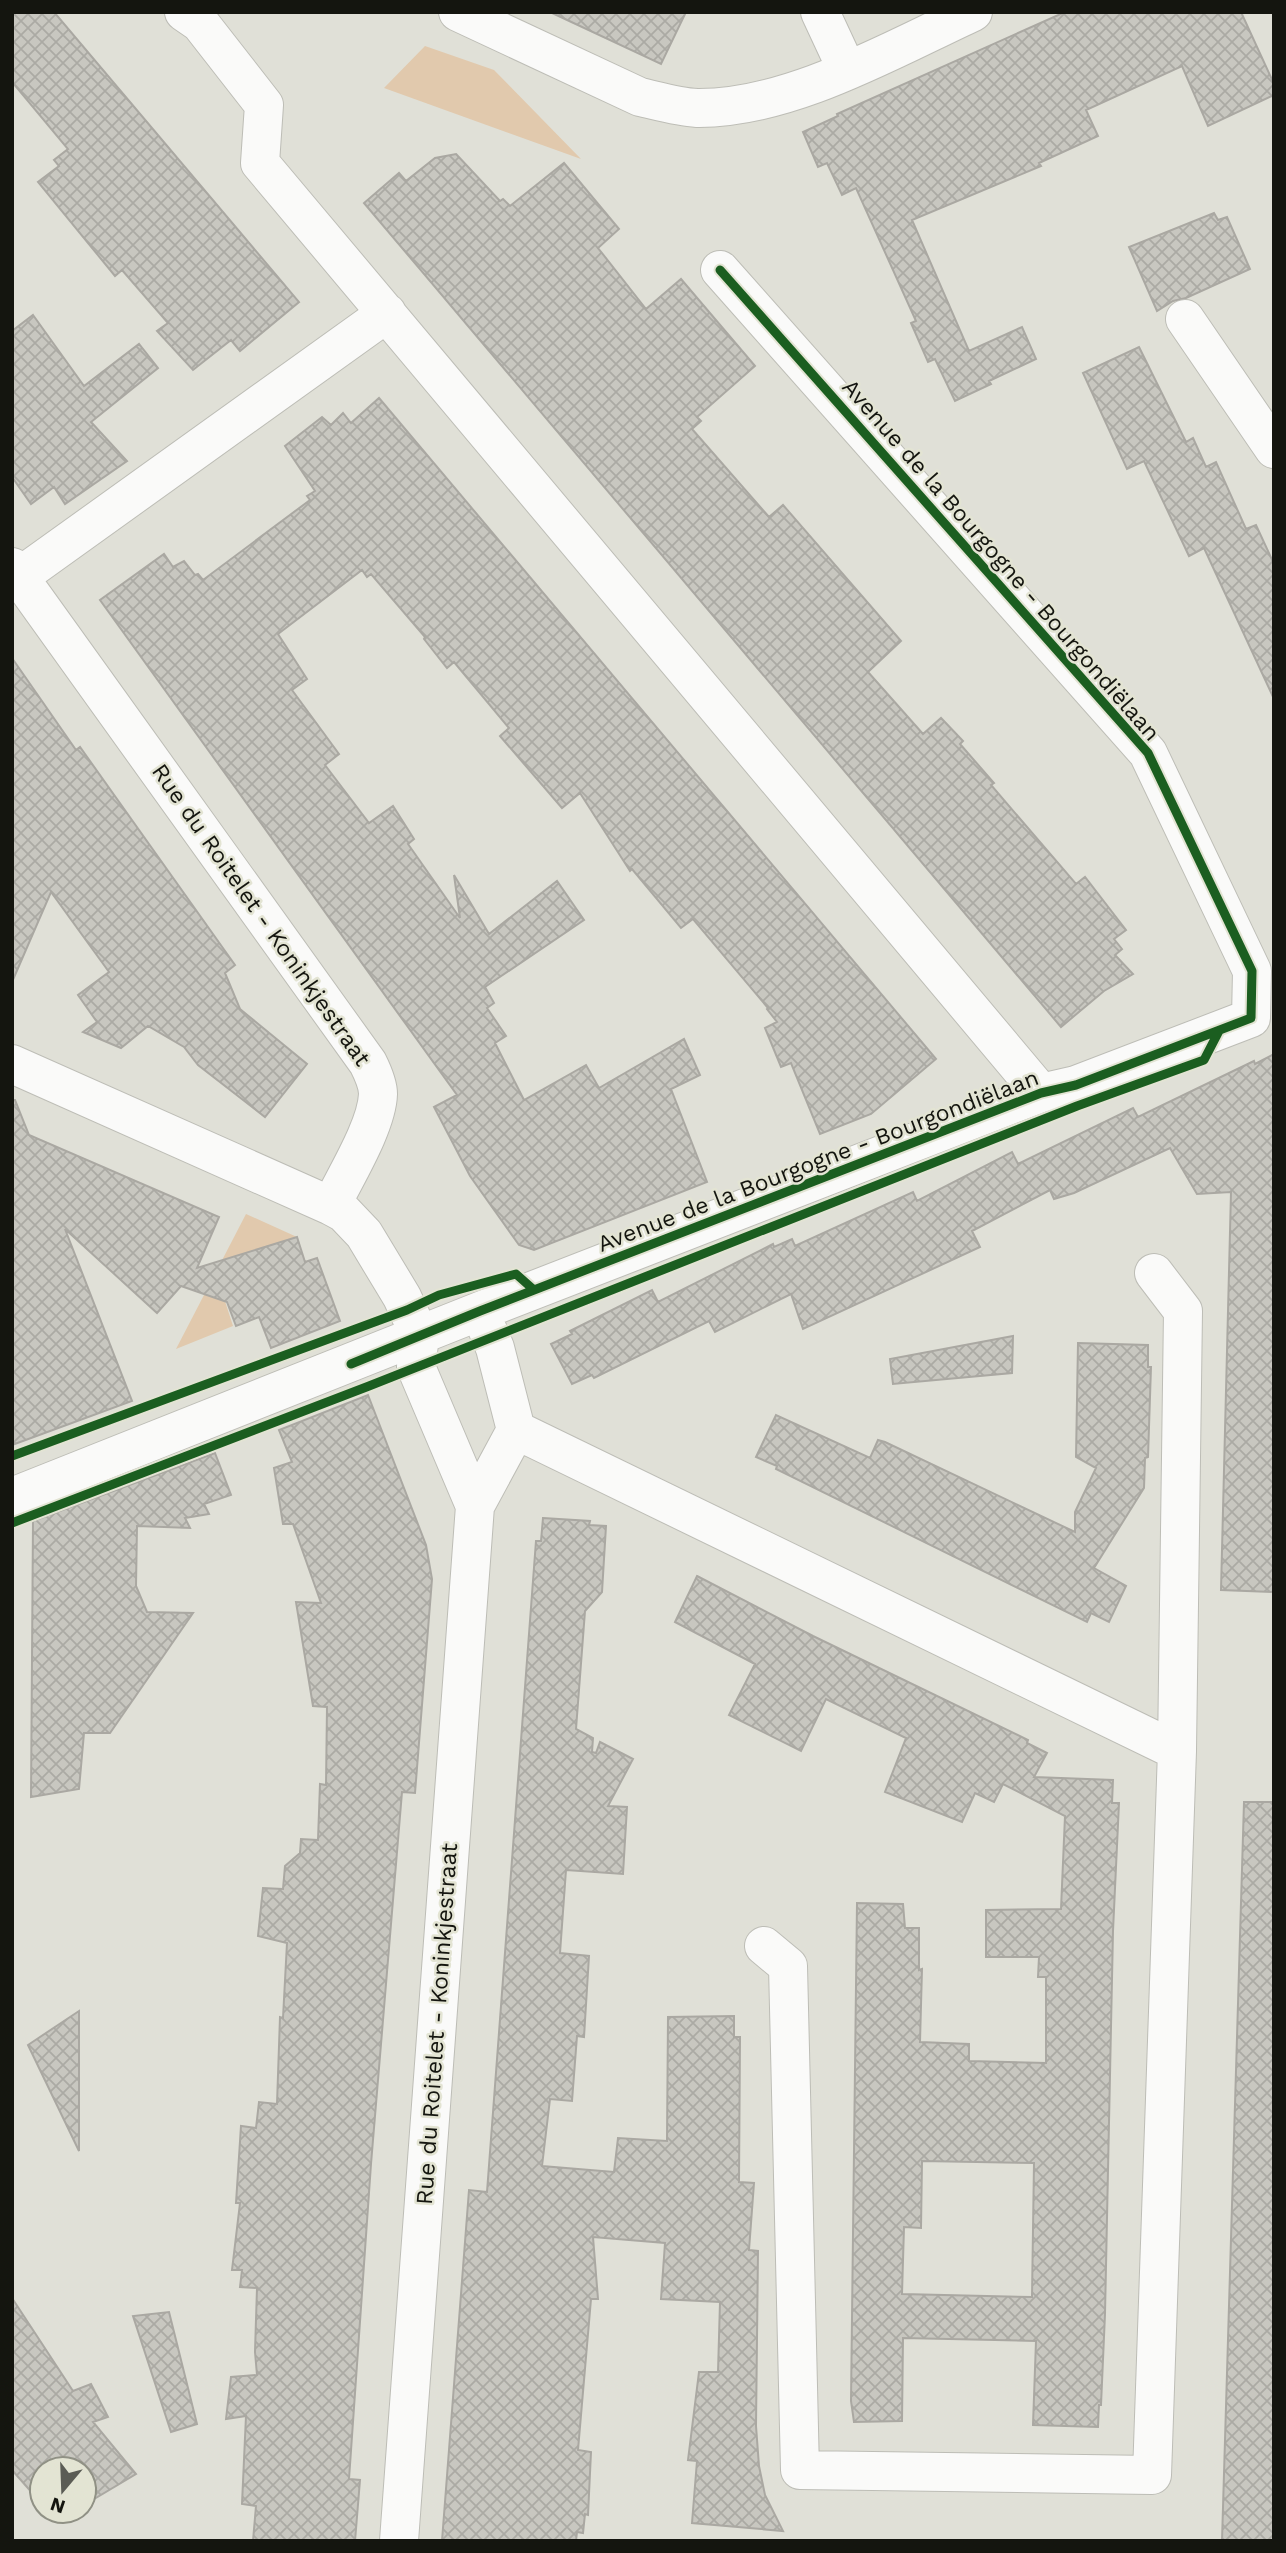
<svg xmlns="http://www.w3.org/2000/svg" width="1286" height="2553" viewBox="0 0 1286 2553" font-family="'Work Sans',sans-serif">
<defs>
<pattern id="building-cross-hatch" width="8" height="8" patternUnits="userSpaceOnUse" patternTransform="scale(1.75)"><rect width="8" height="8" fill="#c8c7c0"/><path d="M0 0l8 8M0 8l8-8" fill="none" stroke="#abaaa4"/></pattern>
</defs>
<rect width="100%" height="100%" fill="#e0e0d7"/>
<path fill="#e1c9ad" d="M 425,46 L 494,70 L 581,159 L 384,88 Z
M 246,1214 L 297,1237 L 242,1254 L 222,1292 L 233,1326 L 176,1349 Z"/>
<path fill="url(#building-cross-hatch)" stroke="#aaa8a2" stroke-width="2" fill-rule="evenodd" d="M 12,12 L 54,12 L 299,302 L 240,351 L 231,340 L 193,370 L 157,331 L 168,323 L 122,270 L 115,276 L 38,182 L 59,166 L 54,160 L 68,149 L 12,82 Z
M 550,12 L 686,12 L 661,64 Z
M 1065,12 L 1241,12 L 1274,84 L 1274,95 L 1208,126 L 1182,66 L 1086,110 L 1098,136 L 1039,163 L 1041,166 L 912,220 L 969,351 L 1022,327 L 1036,359 L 989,381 L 991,384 L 955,401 L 935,359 L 928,362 L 911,323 L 916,321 L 856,188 L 842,195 L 827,163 L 818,167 L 803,132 L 838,116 L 837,114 Z
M 456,154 L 500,201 L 503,199 L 510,206 L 564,163 L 619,229 L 598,248 L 646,309 L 681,279 L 755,366 L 697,417 L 701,421 L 692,429 L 769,517 L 783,505 L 901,641 L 868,672 L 923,734 L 941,718 L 963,741 L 960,744 L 994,783 L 991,785 L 1076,884 L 1085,877 L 1126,930 L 1114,939 L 1122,949 L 1115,955 L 1133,974 L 1104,991 L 1061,1027 L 364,203 L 399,173 L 406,181 L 435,158 Z
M 1214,213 L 1218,220 L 1227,217 L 1250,269 L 1186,298 L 1173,301 L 1157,311 L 1129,247 Z
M 33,315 L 84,386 L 139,344 L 158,368 L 91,422 L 127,461 L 65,504 L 54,487 L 31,504 L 12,477 L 12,331 Z
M 1139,347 L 1186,442 L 1193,438 L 1206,467 L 1216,462 L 1246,529 L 1256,525 L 1274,564 L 1274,699 L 1204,548 L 1189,556 L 1144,461 L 1127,469 L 1083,373 Z
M 379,398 L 936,1059 L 871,1114 L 820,1134 L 791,1063 L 781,1067 L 772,1045 L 765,1028 L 777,1022 L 767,1009 L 768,1008 L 693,919 L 681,928 L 632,869 L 630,871 L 580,793 L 562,808 L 500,736 L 509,728 L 454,662 L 447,668 L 424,639 L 425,637 L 371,574 L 367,577 L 362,570 L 278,634 L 307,679 L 292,690 L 339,754 L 325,765 L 369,823 L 393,806 L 414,839 L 408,844 L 460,918 L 454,875 L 489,934 L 557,881 L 584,920 L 485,987 L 494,1003 L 487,1008 L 506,1036 L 495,1043 L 524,1100 L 586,1065 L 599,1088 L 684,1039 L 700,1075 L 671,1089 L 707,1182 L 534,1250 L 519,1245 L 470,1176 L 434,1107 L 457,1095 L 100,600 L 164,554 L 173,567 L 184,561 L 195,575 L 198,574 L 203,580 L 310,500 L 307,496 L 315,491 L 285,446 L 322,417 L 331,425 L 343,413 L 351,423 Z
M 12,658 L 76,750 L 80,747 L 235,965 L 225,973 L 240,1009 L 307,1064 L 265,1117 L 198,1065 L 184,1047 L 148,1026 L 121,1048 L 83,1032 L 97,1022 L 78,995 L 109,972 L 51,892 L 12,982 Z
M 1274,1054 L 1274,1592 L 1221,1590 L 1231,1192 L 1197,1194 L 1170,1148 L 1074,1193 L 1054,1199 L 1050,1190 L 972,1231 L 980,1247 L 803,1329 L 791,1294 L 715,1332 L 709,1321 L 594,1378 L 592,1375 L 572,1384 L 551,1344 L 572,1334 L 570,1331 L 652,1290 L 658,1302 L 773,1244 L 774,1247 L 792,1239 L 795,1246 L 913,1192 L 917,1201 L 1012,1152 L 1018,1164 L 1133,1108 L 1138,1117 L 1254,1061 L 1255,1064 Z
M 12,1100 L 15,1100 L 29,1135 L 219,1217 L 197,1268 L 297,1237 L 305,1262 L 317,1258 L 340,1321 L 271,1348 L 259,1317 L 236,1326 L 227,1302 L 181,1286 L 157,1313 L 65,1229 L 132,1401 L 12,1445 Z
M 1013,1336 L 1012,1373 L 893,1384 L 890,1359 Z
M 1078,1343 L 1148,1345 L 1148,1367 L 1151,1367 L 1148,1457 L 1145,1458 L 1144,1488 L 1094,1568 L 1126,1586 L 1109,1622 L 1091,1613 L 1087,1622 L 776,1469 L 777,1466 L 756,1457 L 776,1415 L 870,1458 L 878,1440 L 885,1442 L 1075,1532 L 1075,1512 L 1096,1468 L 1076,1457 Z
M 368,1395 L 426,1545 L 432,1579 L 415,1793 L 402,1792 L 371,2164 L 349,2479 L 360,2480 L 355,2541 L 253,2541 L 256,2506 L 242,2504 L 246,2416 L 226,2419 L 231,2377 L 257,2375 L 255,2352 L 257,2288 L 240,2287 L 242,2270 L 232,2270 L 240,2203 L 236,2203 L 241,2126 L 256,2128 L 259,2102 L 277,2104 L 280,2017 L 283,2018 L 287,1943 L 258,1936 L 263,1888 L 283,1889 L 285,1866 L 300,1853 L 301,1839 L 318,1840 L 320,1784 L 326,1785 L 327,1707 L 313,1706 L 296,1602 L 321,1603 L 293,1524 L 283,1524 L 274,1468 L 292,1462 L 279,1430 Z
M 215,1453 L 231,1495 L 204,1504 L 209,1514 L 185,1518 L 190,1528 L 137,1526 L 136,1586 L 147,1612 L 193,1613 L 110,1733 L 84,1733 L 79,1789 L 31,1797 L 33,1521 Z
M 543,1518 L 590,1521 L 589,1525 L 606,1526 L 602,1592 L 585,1611 L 576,1729 L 593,1738 L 592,1752 L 596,1753 L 600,1742 L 633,1759 L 608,1806 L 627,1807 L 623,1874 L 566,1870 L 560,1953 L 589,1956 L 584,2037 L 577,2036 L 572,2101 L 550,2099 L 542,2166 L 614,2172 L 618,2138 L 667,2141 L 668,2017 L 734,2016 L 734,2037 L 740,2037 L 739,2182 L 754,2183 L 749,2250 L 758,2251 L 756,2426 L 759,2466 L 765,2495 L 783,2531 L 692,2523 L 697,2461 L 688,2460 L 699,2372 L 718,2372 L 720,2302 L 661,2299 L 665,2243 L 593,2237 L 598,2299 L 591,2299 L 578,2450 L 591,2452 L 588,2515 L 585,2514 L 583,2533 L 577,2532 L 576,2541 L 442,2541 L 469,2190 L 487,2192 L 536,1541 L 541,1541 Z
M 697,1576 L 813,1636 L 1028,1740 L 1027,1743 L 1047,1753 L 1034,1777 L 1113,1780 L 1112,1803 L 1119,1803 L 1113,1931 L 1105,2314 L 1101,2405 L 1099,2405 L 1098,2427 L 1033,2425 L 1036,2341 L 903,2338 L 902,2421 L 854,2422 L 851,2401 L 857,1903 L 903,1904 L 905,1928 L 919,1928 L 919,1970 L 922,1969 L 920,2042 L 969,2044 L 969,2061 L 1046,2063 L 1046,1977 L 1038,1977 L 1039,1957 L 986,1957 L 986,1910 L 1061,1909 L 1065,1816 L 1003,1784 L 994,1802 L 975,1793 L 962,1822 L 885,1792 L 906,1738 L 826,1699 L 801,1751 L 729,1715 L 755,1664 L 675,1622 ZM 922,2161 L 1034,2163 L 1032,2297 L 902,2294 L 904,2227 L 921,2228 Z
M 1244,1802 L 1274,1802 L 1274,2541 L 1222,2541 Z
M 79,2011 L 79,2151 L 28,2045 Z
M 12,2298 L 73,2391 L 91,2384 L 108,2417 L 93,2422 L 136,2474 L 84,2505 L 84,2469 L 42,2469 L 42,2504 L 12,2470 Z
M 169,2312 L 197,2424 L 171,2432 L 133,2316 Z
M 48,2511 L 74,2511 L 58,2522 Z"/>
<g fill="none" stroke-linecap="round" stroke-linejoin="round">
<defs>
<path id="minor" d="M 184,12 L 200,23 L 264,105 L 260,163 L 1041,1093
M 458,12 L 640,97 C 658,101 678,107 697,108 C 789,109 891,50 973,12
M 820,12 L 847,70
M 1185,319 L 1274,449
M 12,567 L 368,1063 C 373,1073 378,1084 378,1094 C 377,1126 345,1177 331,1206
M 12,582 L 387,313
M 12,1064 L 331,1206 L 344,1213 L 364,1234 L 402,1297 L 420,1336 L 416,1367 L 475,1506
M 1154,1273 L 1183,1311 L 1177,1751
M 516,1430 L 1177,1751 L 1152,2475 L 800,2470 L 788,1966 L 764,1946
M 12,1497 L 480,1311 L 1041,1093 L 1076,1085 L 1251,1018 L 1252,971 L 1148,753 L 720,270
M 399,2541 L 475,1506 L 516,1430 L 495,1348 L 480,1311"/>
</defs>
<use href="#minor" stroke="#bdbdb6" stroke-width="40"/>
<use href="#minor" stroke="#fafaf9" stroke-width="38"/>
<defs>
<path id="cycleway" d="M 351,1364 L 480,1311 L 1041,1093 L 1076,1085 L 1251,1018 L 1252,971 L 1148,753 L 720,270
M 12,1456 L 407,1310 L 439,1295 L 516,1274 L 534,1290
M 12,1523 L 369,1386 L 1077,1106 L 1204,1060 L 1219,1031"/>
</defs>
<use href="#cycleway" stroke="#e3e4d3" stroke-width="13"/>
<use href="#cycleway" stroke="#1b5e20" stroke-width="9"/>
</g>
<g text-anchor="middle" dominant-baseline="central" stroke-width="5" stroke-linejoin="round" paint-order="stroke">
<g font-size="23" fill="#14150f" stroke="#e3e4d3">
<text transform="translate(1001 560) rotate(49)">Avenue de la Bourgogne - Bourgondiëlaan</text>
<text transform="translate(261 915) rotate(55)">Rue du Roitelet - Koninkjestraat</text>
<text transform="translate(818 1161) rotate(-21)">Avenue de la Bourgogne - Bourgondiëlaan</text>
<text transform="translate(437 2024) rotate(-86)">Rue du Roitelet - Koninkjestraat</text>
</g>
</g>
<rect width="1286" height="2553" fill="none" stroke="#14150f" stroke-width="28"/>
<g transform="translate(63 2490) rotate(199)"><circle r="33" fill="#e3e4d3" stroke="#909185" stroke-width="2"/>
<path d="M0-5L12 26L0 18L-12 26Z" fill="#5b5c55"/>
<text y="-10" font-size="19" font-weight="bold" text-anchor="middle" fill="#14150f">N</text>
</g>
</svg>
